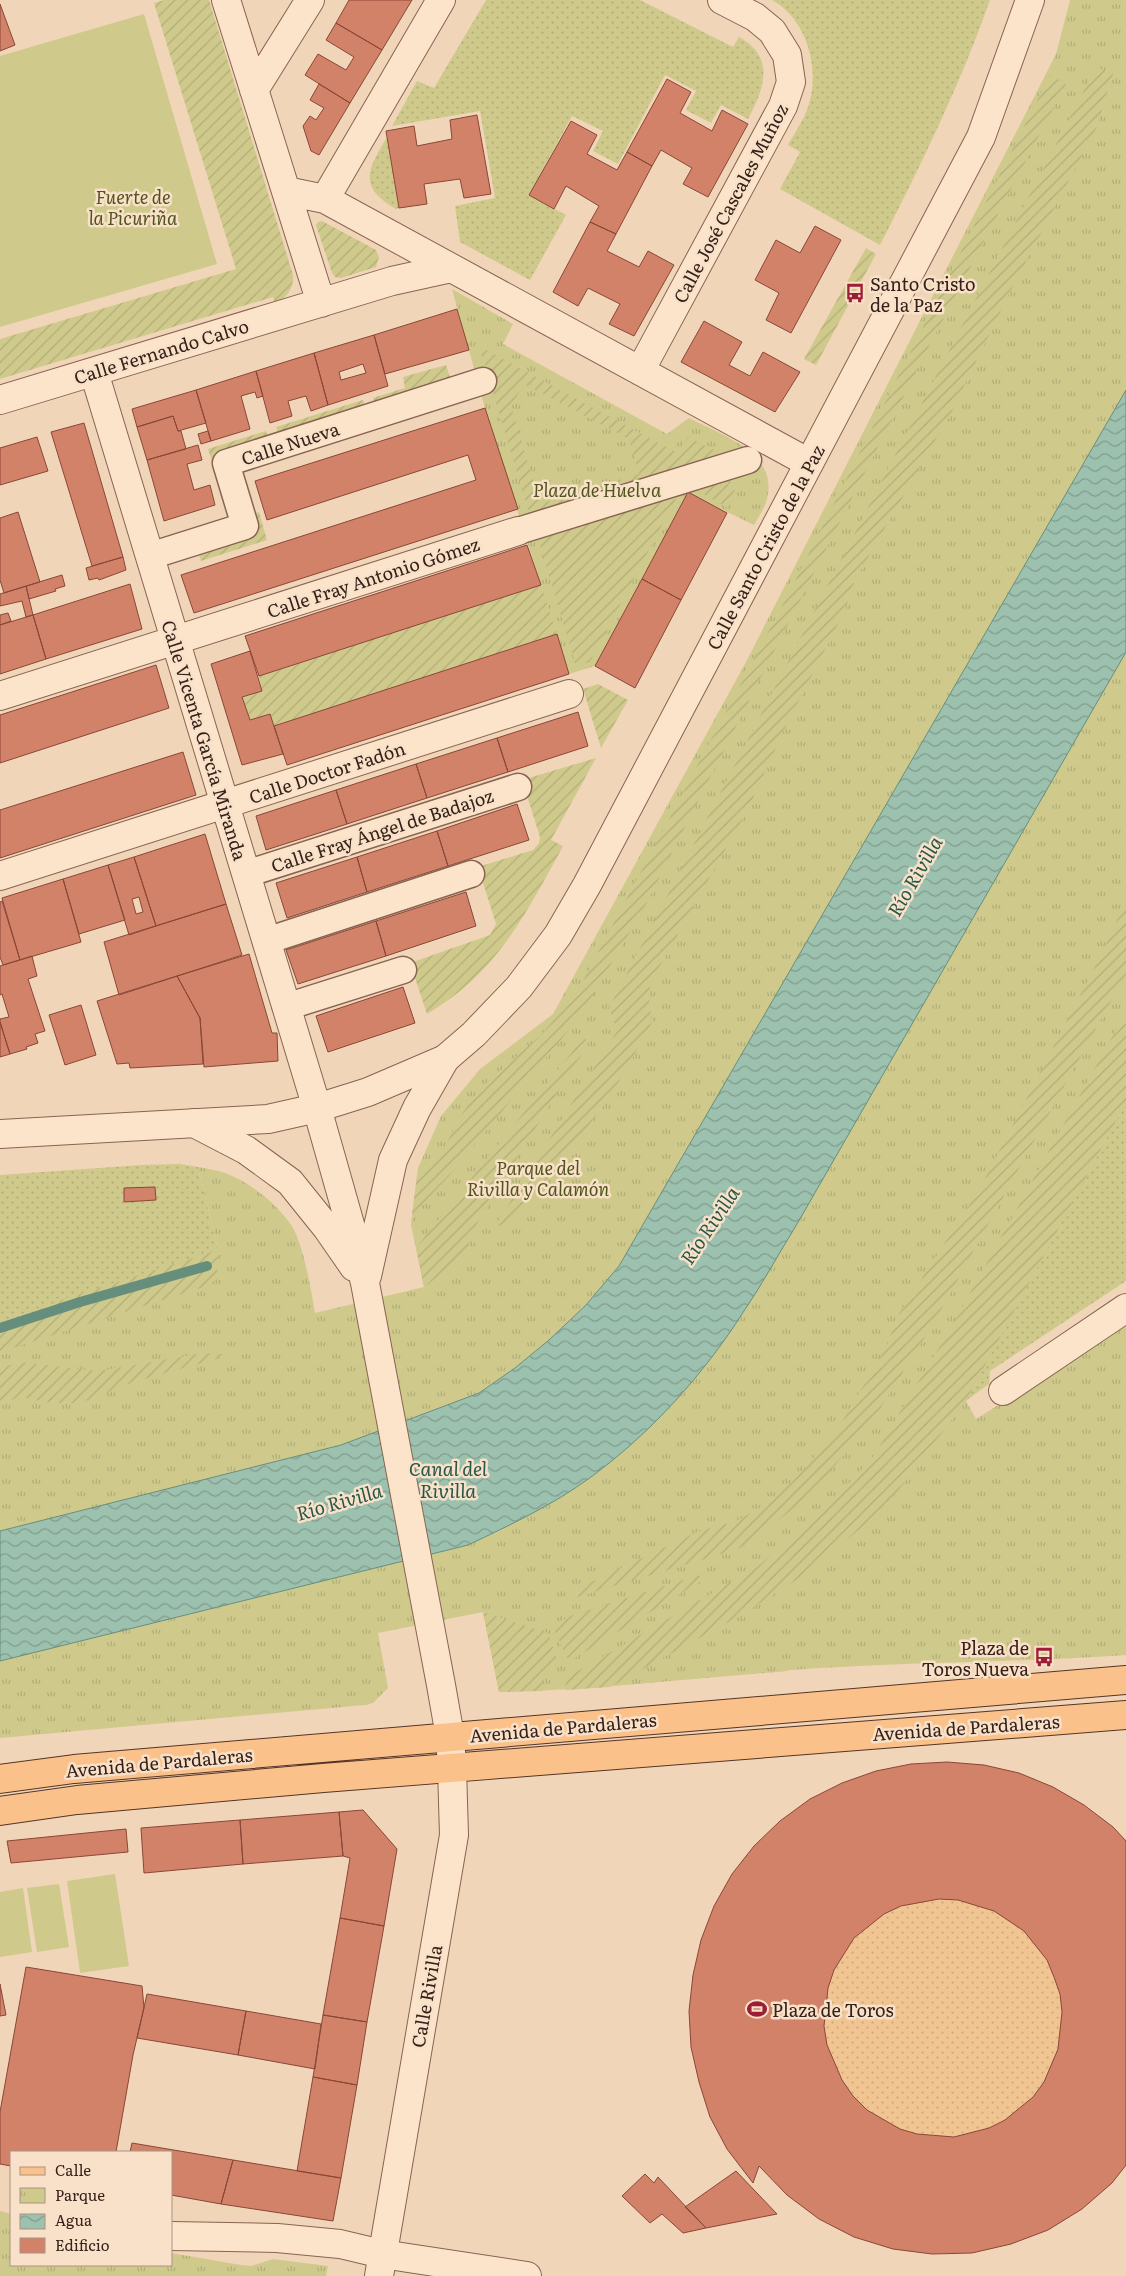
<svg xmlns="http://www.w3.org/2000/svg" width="1126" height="2276" viewBox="0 0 1126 2276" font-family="Literata,serif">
<defs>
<pattern id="grass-dots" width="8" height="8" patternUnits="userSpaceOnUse" patternTransform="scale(1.25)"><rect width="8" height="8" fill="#cfca8c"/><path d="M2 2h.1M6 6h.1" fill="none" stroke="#b2ad78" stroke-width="1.8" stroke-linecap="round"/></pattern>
<pattern id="sand-dots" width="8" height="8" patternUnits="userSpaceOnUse" patternTransform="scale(1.25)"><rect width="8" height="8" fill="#f1c591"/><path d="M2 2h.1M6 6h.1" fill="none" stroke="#cfa97c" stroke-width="1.8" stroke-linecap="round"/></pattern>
<pattern id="park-tufts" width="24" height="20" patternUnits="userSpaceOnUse" patternTransform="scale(1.25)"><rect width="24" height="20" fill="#cfca8c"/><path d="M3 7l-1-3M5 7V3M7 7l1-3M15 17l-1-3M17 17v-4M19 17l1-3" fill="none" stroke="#b2ad78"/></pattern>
<pattern id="garden-furrows" width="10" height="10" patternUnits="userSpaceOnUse" patternTransform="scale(1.25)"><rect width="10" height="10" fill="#cfca8c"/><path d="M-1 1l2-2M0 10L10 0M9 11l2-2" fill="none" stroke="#b2ad78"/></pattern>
<pattern id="water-waves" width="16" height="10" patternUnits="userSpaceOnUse" patternTransform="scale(1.25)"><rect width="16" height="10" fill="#9dc1af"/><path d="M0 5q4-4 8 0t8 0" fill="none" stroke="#819c8e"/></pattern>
</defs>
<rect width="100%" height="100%" fill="#f1d5b8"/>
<path fill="url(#grass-dots)" d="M 486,0 L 640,0 L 733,47 L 739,37 C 776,57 764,89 748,119 L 721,105 L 711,123 L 686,110 L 696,91 L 665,75 L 618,164 L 593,151 L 603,131 L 572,116 L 529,195 L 566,215 L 530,280 L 460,242 L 455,206 L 495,198 L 480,111 L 392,126 L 417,81 L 434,88 Z
M 772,0 L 990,0 C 960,85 921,165 880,245 L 780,189 L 800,152 L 788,145 C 795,132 804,120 808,107 C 821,70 807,19 772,0 Z
M 387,137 L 399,208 L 396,209 C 357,187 368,169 387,137 Z
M 1126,1012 L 1126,1281 L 990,1371 L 989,1384 L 966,1401 L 788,1671 L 565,1690 L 566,1678 Z
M 180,1164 L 198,1167 L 218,1250 L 0,1352 L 0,1175 L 141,1165 Z"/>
<path fill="url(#sand-dots)" d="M824 2018a119 119 0 1 1 238 0a119 119 0 1 1-238 0Z"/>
<path fill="url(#park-tufts)" d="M 1070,0 L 1126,0 L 1126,390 L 619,1266 L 586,1305 L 549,1340 L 515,1368 L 478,1393 L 341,1445 L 0,1531 L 0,1324 L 17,1319 L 67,1298 L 218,1250 L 198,1167 C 207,1169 217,1170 225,1173 C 250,1182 279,1205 293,1228 C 304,1248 311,1289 315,1313 L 424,1287 L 411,1225 L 418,1168 L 441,1116 L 480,1069 L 553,1014 L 747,660 L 1056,54 Z
M 452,289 L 513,324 L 503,344 L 667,434 L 689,418 C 719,434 775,451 768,494 C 767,505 759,516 754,525 L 688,493 L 595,666 L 569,674 L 485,408 Z
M 1126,652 L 1126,1102 L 966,1401 L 976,1419 L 1126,1324 L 1126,1655 C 1024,1662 922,1662 820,1668 C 712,1675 606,1690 499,1692 L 483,1612 L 378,1633 L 388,1688 L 373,1703 L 365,1705 L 0,1738 L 0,1661 L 468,1545 L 529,1515 L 590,1477 L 649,1427 L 698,1374 L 744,1312 Z
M 0,2211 L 11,2214 L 11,2265 L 171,2265 L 171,2253 L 241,2265 L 251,2266 L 273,2259 L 328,2266 L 326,2276 L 0,2276 Z"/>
<path fill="url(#garden-furrows)" d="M 164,0 L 209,0 L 293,275 C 294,288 287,298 275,303 L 273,297 L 0,379 L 0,339 L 236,269 L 154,3 Z
M 1096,67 L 1113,74 L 1096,129 L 1010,292 L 951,413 L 855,580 L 845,610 L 783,732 L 747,811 L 650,984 L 649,1002 L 652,1022 L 641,1043 L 611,1095 L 528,1208 L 514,1219 L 494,1228 L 617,1031 L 609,1008 Z
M 1050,75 L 1066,84 L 927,350 L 646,904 L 582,1014 L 449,1176 L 412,1215 L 417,1176 L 444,1148 L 463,1112 L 482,1087 L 541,1035 L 575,996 L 791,589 Z
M 322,221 L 376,250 L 379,257 L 376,267 L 341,278 L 335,277 L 332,273 L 316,225 L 318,222 Z
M 866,248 L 876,254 L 816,365 L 804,359 Z
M 479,346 L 677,453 L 688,437 L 714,450 L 716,461 L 597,498 L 592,488 L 639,474 L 629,439 L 524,384 L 511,406 L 540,504 L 586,490 L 590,501 L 531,519 Z
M 446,365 L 458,401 L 381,424 L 373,398 L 405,388 L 403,377 Z
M 363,400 L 372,427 L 285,455 L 276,427 Z
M 266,431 L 275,459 L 217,477 L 208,449 Z
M 720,476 L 736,492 L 727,507 L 688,486 Z
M 682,487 L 590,662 L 576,666 L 536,532 Z
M 259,512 L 267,540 L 201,561 L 192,533 Z
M 541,585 L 557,634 L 274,726 L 270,714 L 250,720 L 242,697 L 262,691 L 259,676 Z
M 598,684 L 628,700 L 601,748 L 583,689 Z
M 596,758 L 551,840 L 563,846 C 526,914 496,974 427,1014 L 410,963 L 490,935 L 496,924 L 478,867 L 533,850 L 539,843 L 540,837 L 522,780 Z
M 1126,905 L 1126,974 L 935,1321 L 873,1420 L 811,1494 L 752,1542 L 735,1550 L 577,1597 L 566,1598 L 577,1589 L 697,1532 L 736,1521 L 769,1503 L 802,1472 L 842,1422 L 887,1346 L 897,1317 L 979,1190 L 1101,955 L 1123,907 Z
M 1126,1012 L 1126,1102 L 966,1401 L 884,1509 L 804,1575 L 743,1614 L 610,1687 L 565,1690 L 566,1678 L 757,1567 L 823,1511 L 873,1457 L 949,1331 Z
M 584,1037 L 588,1043 L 471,1233 L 467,1255 L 424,1287 L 416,1248 Z
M 218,1250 L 217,1279 L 204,1287 L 0,1352 L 0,1324 L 17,1319 L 67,1298 Z
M 204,1353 L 223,1354 L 227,1356 L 126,1384 L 90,1400 L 67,1404 L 44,1402 L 22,1397 L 0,1403 L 0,1368 L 20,1362 L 98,1371 Z
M 699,1575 L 703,1580 L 698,1583 L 573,1659 L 567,1658 L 552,1625 L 573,1615 Z
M 483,1612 L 548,1633 L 558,1663 L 542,1677 L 543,1691 L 499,1692 Z"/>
<path fill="#cfca8c" d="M 144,14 L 217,264 L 0,327 L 0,56 Z
M 115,1874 L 129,1966 L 80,1973 L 67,1881 Z
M 59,1884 L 69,1947 L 37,1952 L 27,1888 Z
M 23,1888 L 32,1952 L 0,1957 L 0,1892 Z"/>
<path fill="url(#water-waves)" stroke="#658e7c" d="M 1126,390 L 1126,652 L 797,1224 C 779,1253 763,1283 744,1311 C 704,1374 651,1433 591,1477 C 553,1505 510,1525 468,1545 L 0,1661 L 0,1531 L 341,1445 L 479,1393 L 515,1368 L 549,1340 L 586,1305 L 619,1266 Z"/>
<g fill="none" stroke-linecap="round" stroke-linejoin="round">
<path stroke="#658e7c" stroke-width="10" d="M 0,1328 L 80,1302 L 207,1266"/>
</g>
<path fill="#d3826a" stroke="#894736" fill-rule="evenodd" d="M 349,0 L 412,0 L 382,50 L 336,23 Z
M 0,4 L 15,45 L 0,51 Z
M 336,23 L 382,50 L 350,103 L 305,75 L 318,54 L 346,70 L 354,57 L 326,40 Z
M 667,79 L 691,92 L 680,113 L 712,131 L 722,110 L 748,124 L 708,197 L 683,184 L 692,168 L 661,150 L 652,166 L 627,152 Z
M 319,84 L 350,103 L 319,155 L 311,151 L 303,126 L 310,116 L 316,120 L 324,108 L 310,100 Z
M 477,115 L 491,194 L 464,198 L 460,179 L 424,184 L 427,204 L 399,208 L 386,131 L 414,126 L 417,146 L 452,139 L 450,120 Z
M 571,121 L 597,135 L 587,154 L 617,170 L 627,152 L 652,166 L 616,234 L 590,222 L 599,206 L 566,186 L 554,209 L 529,195 Z
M 590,222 L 616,234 L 607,251 L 639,267 L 648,251 L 674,265 L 634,336 L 609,324 L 620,304 L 588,288 L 578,306 L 553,292 Z
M 815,226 L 841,240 L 791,333 L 766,320 L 779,293 L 755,280 L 776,240 L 800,253 Z
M 457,309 L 469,350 L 385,374 L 374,335 Z
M 704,321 L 742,342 L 729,365 L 750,376 L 763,352 L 800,372 L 775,412 L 681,362 Z
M 374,335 L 388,386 L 328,405 L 314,353 ZM 363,364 L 366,373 L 341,380 L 339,372 Z
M 314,353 L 328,405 L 311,411 L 306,396 L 288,401 L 292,416 L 270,423 L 256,371 Z
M 256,371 L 263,396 L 257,398 L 255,392 L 241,396 L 250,429 L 211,441 L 196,390 Z
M 196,390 L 206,423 L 178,431 L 173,416 L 137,427 L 132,409 Z
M 485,408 L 518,509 L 194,613 L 181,575 L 476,480 L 468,455 L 267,520 L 255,481 Z
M 173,416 L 178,431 L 181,431 L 186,449 L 147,460 L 137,427 Z
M 84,423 L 123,557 L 92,566 L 51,432 Z
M 208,431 L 211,441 L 201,444 L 198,434 Z
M 37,437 L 48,471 L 0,485 L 0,448 Z
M 198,445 L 202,460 L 187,464 L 194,490 L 210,485 L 215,505 L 164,521 L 147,460 Z
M 688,492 L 727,513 L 681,600 L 642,579 Z
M 18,512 L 40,582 L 4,593 L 0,580 L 0,518 Z
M 527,545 L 541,585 L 259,676 L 245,636 Z
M 123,557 L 126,570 L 99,580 L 98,578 L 89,580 L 86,568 Z
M 62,575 L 65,586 L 55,589 L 56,591 L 29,599 L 26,586 Z
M 642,579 L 681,600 L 635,688 L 595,666 Z
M 130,584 L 142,629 L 46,659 L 33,615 Z
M 26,586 L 33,615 L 26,617 L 22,601 L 0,606 L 0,594 Z
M 8,613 L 11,621 L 0,625 L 0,615 Z
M 33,615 L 46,659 L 0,674 L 0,625 Z
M 557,634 L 569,674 L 287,765 L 274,726 Z
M 250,651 L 262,691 L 242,697 L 250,720 L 270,714 L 283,754 L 242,765 L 211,664 Z
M 156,665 L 169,708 L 0,763 L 0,715 Z
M 578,712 L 588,746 L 508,772 L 497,738 Z
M 497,738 L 508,772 L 427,798 L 416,764 Z
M 183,752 L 196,795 L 0,858 L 0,810 Z
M 416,764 L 427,798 L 347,824 L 336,790 Z
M 336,790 L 347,824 L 266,850 L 256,816 Z
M 517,804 L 529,840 L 448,866 L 437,831 Z
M 437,831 L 448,866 L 367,892 L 357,857 Z
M 205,834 L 226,904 L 156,926 L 134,857 Z
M 134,857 L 156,926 L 129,935 L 108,865 ZM 139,897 L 143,912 L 136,914 L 132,899 Z
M 357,857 L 367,892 L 287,918 L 276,883 Z
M 108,865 L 125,920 L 79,934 L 63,879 Z
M 63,879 L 81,942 L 20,960 L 2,898 Z
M 466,892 L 476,926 L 386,956 L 376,921 Z
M 2,901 L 20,960 L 3,965 L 0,957 L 0,902 Z
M 226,904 L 242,955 L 119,995 L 104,942 Z
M 376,921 L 386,956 L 298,984 L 286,950 Z
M 249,954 L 272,1033 L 277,1033 L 278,1061 L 204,1067 L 200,1018 L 177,976 Z
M 32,956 L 37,976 L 28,979 L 45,1031 L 35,1034 L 38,1043 L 26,1047 L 27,1049 L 10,1054 L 0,1022 L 0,1019 L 9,1017 L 2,994 L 0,995 L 0,966 Z
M 177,976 L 200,1018 L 203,1064 L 130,1068 L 129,1063 L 117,1064 L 97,1001 Z
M 403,987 L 415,1023 L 328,1052 L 316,1016 Z
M 81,1005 L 96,1055 L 65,1065 L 49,1015 Z
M 0,1022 L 10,1054 L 0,1057 Z
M 155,1187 L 156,1200 L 124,1202 L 124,1188 Z
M 947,1762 L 984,1765 L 1019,1773 L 1053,1787 L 1084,1805 L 1113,1827 L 1126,1841 L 1126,2165 L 1112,2183 L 1082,2209 L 1048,2230 L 1011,2244 L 972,2253 L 932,2254 L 893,2249 L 854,2237 L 819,2219 L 787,2195 L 759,2166 L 753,2183 L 727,2149 L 710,2117 L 699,2082 L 691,2047 L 689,2011 L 693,1975 L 701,1940 L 714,1906 L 732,1874 L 754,1846 L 780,1821 L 810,1799 L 842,1783 L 876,1771 L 911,1764 ZM 939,1899 L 958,1900 L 994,1911 L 1024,1931 L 1047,1960 L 1054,1977 L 1060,1994 L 1062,2012 L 1058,2049 L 1044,2082 L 1033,2097 L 1005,2120 L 989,2128 L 954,2137 L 917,2134 L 900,2129 L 867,2110 L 853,2096 L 842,2080 L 827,2045 L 824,2026 L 828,1988 L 834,1970 L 854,1938 L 884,1914 L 901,1906 Z
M 363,1810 L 397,1849 L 384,1926 L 340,1918 L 350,1858 L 343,1856 L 339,1812 Z
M 339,1812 L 343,1856 L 243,1864 L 240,1820 Z
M 240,1820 L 243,1864 L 144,1873 L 141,1828 Z
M 126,1829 L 128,1852 L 11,1863 L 7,1841 Z
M 340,1918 L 384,1926 L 367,2022 L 323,2015 Z
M 26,1967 L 142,1986 L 144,2008 L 133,2055 L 116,2152 L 11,2152 L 11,2166 L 0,2164 L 0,2112 Z
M 0,1984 L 6,2015 L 0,2016 Z
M 147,1994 L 246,2011 L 238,2055 L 137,2038 Z
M 246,2011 L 321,2024 L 315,2069 L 238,2055 Z
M 323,2015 L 367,2022 L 357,2085 L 313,2077 Z
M 313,2077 L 357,2085 L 341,2178 L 297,2171 Z
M 132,2143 L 233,2160 L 221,2204 L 171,2195 L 171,2152 L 130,2152 Z
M 233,2160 L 341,2178 L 333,2221 L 221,2204 Z
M 736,2171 L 777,2214 L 706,2228 L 685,2207 Z
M 645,2174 L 654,2183 L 658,2177 L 706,2228 L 683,2233 L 662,2214 L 650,2223 L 622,2196 Z"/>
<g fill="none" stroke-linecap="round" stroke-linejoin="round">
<defs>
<path id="pedestrian" d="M 518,531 L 748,460
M 150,556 L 245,526 L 226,463 L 483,381
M 246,874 L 518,787
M 266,941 L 471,874
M 286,1007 L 403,970"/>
<path id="minor" d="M 226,0 L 321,303
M 254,90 L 310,0
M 286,191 L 325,199 L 809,463
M 325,199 L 441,0
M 640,371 L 783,106 L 791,82 L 787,55 L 772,31 L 755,17 L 722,0
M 94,372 L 317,1108 L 357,1249 L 365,1283 L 441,1685 L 450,1736 L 452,1768
M 0,400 L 392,281 L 451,268
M 0,696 L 518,531
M 0,876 L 569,694
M 194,1123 L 246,1150 L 290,1182 L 327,1228 L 354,1267
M 367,1276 L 393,1160 L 417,1108 L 445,1059
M 1003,1391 L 1126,1308
M 171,2236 L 277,2238 L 340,2244 L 382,2254 L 527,2276"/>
<path id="tertiary" d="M 0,1134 L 268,1119 L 317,1108 L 368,1092 L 445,1059 L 474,1034 L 519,987 L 558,935 L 587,885 L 981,137 L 1030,0
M 379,2276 L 454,1835 L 452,1768"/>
<path id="primary" d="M 0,1779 L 74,1769 L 1126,1680
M 0,1811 L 77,1800 L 323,1778 L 1126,1715"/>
</defs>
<use href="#pedestrian" stroke="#886452" stroke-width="29"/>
<use href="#minor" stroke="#886452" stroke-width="30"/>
<use href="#tertiary" stroke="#886452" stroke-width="30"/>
<use href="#primary" stroke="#553427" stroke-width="30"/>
<use href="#pedestrian" stroke="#fce4cb" stroke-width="26"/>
<use href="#minor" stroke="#fce4cb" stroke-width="28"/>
<use href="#tertiary" stroke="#fce4cb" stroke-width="28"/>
<use href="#primary" stroke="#fac28a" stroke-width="28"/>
</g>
<defs>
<symbol id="bus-bare" viewBox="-9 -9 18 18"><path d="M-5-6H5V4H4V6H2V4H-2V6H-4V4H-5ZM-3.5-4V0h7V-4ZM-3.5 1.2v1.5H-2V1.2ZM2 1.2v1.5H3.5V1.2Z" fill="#9c1d36" stroke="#f8e1c8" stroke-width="2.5" paint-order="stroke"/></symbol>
<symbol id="stadium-bare" viewBox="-9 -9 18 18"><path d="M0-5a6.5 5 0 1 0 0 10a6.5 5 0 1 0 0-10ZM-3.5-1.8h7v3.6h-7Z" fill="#9c1d36" stroke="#f8e1c8" stroke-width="2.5" paint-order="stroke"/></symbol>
</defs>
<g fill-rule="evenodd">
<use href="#bus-bare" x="841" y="279" width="28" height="28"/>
<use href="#bus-bare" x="1030" y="1643" width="28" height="28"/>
<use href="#stadium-bare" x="743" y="1995" width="28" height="28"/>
</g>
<g text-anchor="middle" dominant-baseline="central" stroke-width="5" stroke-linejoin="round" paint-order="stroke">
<g font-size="18" font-style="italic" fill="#50541d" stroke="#f8e1c8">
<text x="133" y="196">Fuerte de<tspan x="133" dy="21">la Picuriña</tspan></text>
<text x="597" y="489">Plaza de Huelva</text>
<text x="538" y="1167">Parque del<tspan x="538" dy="21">Rivilla y Calamón</tspan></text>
</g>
<g font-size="18" fill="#352119" stroke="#f8e1c8">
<text transform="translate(730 203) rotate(-62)">Calle José Cascales Muñoz</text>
<text transform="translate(161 351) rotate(-17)">Calle Fernando Calvo</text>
<text transform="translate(290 443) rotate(-18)">Calle Nueva</text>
<text transform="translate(765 547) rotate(-62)">Calle Santo Cristo de la Paz</text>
<text transform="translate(373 577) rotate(-18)">Calle Fray Antonio Gómez</text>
<text transform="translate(205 740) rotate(73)">Calle Vicenta García Miranda</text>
<text transform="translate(327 772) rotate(-18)">Calle Doctor Fadón</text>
<text transform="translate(382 830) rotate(-18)">Calle Fray Ángel de Badajoz</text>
<text transform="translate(563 1727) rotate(-5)">Avenida de Pardaleras</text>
<text transform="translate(966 1727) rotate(-4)">Avenida de Pardaleras</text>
<text transform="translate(159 1762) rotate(-5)">Avenida de Pardaleras</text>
<text transform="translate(426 1996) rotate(-80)">Calle Rivilla</text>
</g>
<g font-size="18" fill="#352119" stroke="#f8e1c8" text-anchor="start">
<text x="870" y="283">Santo Cristo<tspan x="870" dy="21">de la Paz</tspan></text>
<text x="1029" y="1647" text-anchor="end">Plaza de<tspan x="1029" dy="21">Toros Nueva</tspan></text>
<text x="772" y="2009">Plaza de Toros</text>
</g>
<g font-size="19" font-style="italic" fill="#26574a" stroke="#f8e1c8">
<text transform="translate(914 876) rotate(-60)">Río Rivilla</text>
<text transform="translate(709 1225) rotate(-56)">Río Rivilla</text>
<text x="448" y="1468">Canal del<tspan x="448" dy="22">Rivilla</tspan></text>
<text transform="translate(339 1501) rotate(-16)">Río Rivilla</text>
</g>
</g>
<rect x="10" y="2151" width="162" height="115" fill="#f8e1c8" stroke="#aa9482"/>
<rect x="20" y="2167" width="25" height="8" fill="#fac28a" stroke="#aa9482"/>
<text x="55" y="2176" font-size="15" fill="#352119">Calle</text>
<rect x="20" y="2188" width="25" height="15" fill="url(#park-tufts)" stroke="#aa9482"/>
<text x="55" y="2201" font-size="15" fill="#352119">Parque</text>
<rect x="20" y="2214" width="25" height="15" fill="url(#water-waves)" stroke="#aa9482"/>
<text x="55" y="2226" font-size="15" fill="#352119">Agua</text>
<rect x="20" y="2238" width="25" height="15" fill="#d3826a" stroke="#aa9482"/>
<text x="55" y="2251" font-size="15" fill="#352119">Edificio</text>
</svg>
